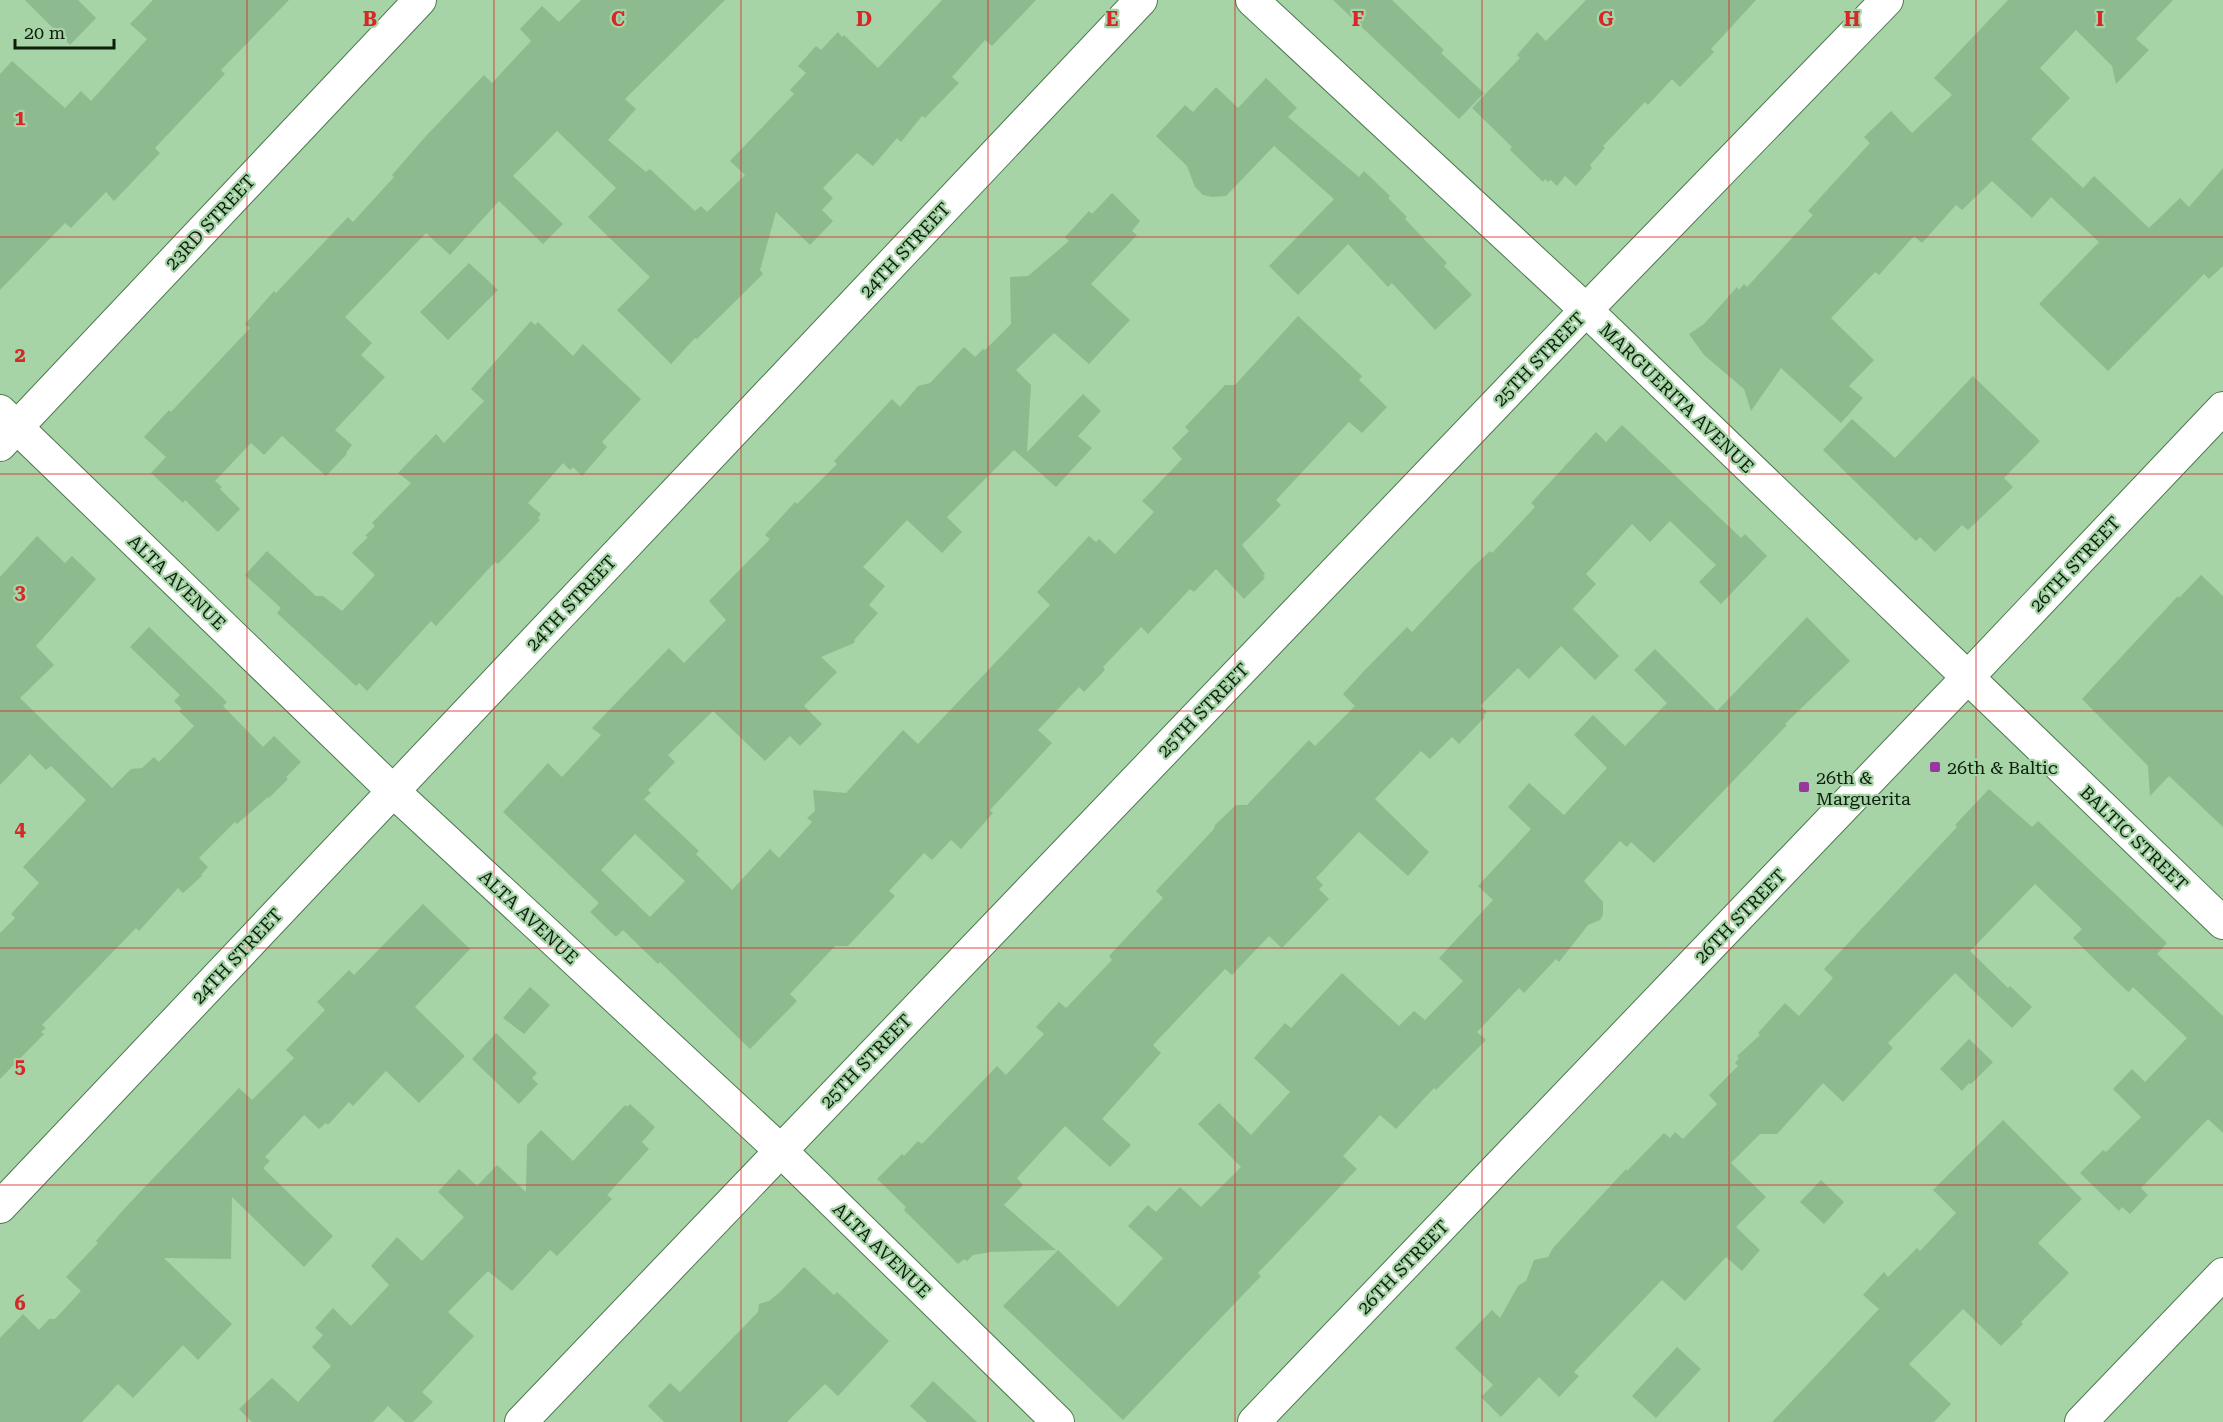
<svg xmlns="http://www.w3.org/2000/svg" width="2223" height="1422" viewBox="0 0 2223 1422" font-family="'Roboto Serif',serif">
<rect width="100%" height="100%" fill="#a6d4a7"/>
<path fill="#8dba8e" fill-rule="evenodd" d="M 25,0 L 78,0 L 96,18 L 70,45 Z
M 153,0 L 289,0 L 221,70 L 225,74 L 155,148 L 160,153 L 114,201 L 106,192 L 71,228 L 65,223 L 0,290 L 0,74 L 12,61 L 65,108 L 81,91 L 91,101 L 147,39 L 130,24 Z
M 581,0 L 725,0 L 625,99 L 636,109 L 608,140 L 646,172 L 650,169 L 695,211 L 701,206 L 707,212 L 745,175 L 730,161 L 794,94 L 790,90 L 806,73 L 798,66 L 816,46 L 821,50 L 838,32 L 842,37 L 844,35 L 878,68 L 942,0 L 1036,0 L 992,46 L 985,40 L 952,77 L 959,83 L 925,118 L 922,116 L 901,142 L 897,138 L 873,166 L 857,153 L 823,188 L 833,198 L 822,210 L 833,221 L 810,245 L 776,212 L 760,270 L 763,274 L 697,339 L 695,338 L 671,364 L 617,310 L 650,277 L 588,217 L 616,188 L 557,131 L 513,176 L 563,224 L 543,244 L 499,201 L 450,255 L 426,233 L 345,317 L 372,343 L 361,355 L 385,377 L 335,430 L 352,445 L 346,453 L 347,454 L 326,476 L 282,436 L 264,455 L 251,443 L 215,481 L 222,487 L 220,489 L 240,509 L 218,532 L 185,500 L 183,503 L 151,473 L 166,457 L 144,437 L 169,410 L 171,412 L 250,328 L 245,324 L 274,291 L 276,293 L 348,217 L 353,222 L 394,177 L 392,175 L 426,136 L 484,75 L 492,83 L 531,41 L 520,29 L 542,6 L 559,22 Z
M 1333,0 L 1392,0 L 1444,50 L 1441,53 L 1484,93 L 1459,119 Z
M 1586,0 L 1756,0 L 1711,49 L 1714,52 L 1680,87 L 1672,79 L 1648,105 L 1645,102 L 1603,146 L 1605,148 L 1590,165 L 1592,168 L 1576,186 L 1565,176 L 1557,186 L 1551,180 L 1548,182 L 1545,179 L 1543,182 L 1510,150 L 1512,147 L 1472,108 L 1520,58 L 1517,55 L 1537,32 L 1546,41 Z
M 2008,0 L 2173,0 L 2136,39 L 2149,50 L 2116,84 L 2112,66 L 2076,30 L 2040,68 L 2070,98 L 2031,139 L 2083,188 L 2094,176 L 2149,228 L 2180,198 L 2189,207 L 2223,168 L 2223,266 L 2209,279 L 2204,274 L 2108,371 L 2039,304 L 2099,242 L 2051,197 L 2032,218 L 1992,181 L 1962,210 L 1956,205 L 1922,243 L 1914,236 L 1879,275 L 1875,272 L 1831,318 L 1874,360 L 1849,386 L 1863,398 L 1841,423 L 1781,368 L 1751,411 L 1744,389 L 1704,355 L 1689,334 L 1704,324 L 1737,287 L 1739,290 L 1744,284 L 1747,287 L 1813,215 L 1808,211 L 1870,143 L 1864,137 L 1891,111 L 1912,133 L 1952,95 L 1934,78 Z
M 1266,78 L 1297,108 L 1288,117 L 1359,177 L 1364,171 L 1390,196 L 1388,198 L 1407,217 L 1405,219 L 1447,263 L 1444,266 L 1472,295 L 1435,330 L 1392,283 L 1388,287 L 1348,244 L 1298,295 L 1269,266 L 1334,199 L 1274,146 L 1226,196 L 1212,197 L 1203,195 L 1195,187 L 1187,166 L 1156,136 L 1185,105 L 1193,112 L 1216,87 L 1238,108 Z
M 1112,193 L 1140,221 L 1132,231 L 1137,235 L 1091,284 L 1130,320 L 1089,364 L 1054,333 L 1016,370 L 1031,385 L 1027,452 L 1083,394 L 1101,411 L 1078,436 L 1092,448 L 1056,487 L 1014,450 L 947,517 L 962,532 L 942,553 L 907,520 L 863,567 L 885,586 L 869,605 L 878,613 L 855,639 L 854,643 L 821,657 L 837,672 L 804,706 L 822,724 L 800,746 L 790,736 L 765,761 L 713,711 L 668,755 L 675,762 L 648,790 L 651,793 L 644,799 L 699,851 L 696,854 L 732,890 L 770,849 L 779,858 L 812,822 L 807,818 L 815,811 L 813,790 L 846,793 L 903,730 L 918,744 L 1050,605 L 1037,592 L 1089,536 L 1096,542 L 1099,539 L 1115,554 L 1154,512 L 1142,501 L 1182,459 L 1172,448 L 1189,431 L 1185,427 L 1225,385 L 1235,385 L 1298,316 L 1362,376 L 1359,380 L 1387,407 L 1362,433 L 1349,422 L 1276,500 L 1281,505 L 1242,545 L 1265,574 L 1263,576 L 1265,578 L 1244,599 L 1216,569 L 1194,592 L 1190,589 L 1148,634 L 1141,627 L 1103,667 L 1105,670 L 1084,692 L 1079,687 L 1038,730 L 1052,743 L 990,810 L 993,813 L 961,849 L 951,840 L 932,860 L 924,853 L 889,891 L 895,896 L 848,946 L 835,946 L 790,994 L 797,1001 L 750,1049 L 660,962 L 658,964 L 623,930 L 616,937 L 590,912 L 599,903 L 503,812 L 548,763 L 562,777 L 601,735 L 592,728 L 669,648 L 684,663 L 726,620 L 709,601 L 770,539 L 765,535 L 795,502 L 797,504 L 837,464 L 834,461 L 892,399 L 900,407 L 918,386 L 930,383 L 964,347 L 975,357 L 983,349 L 985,350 L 1011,324 L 1010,277 L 1028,276 L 1069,241 L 1065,237 L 1089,211 L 1092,214 ZM 635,834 L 685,881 L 650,917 L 601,870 Z
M 469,263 L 498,290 L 448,340 L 420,312 Z
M 531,321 L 535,325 L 538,322 L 573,356 L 583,344 L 641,399 L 602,442 L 607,447 L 582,476 L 573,467 L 570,470 L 563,463 L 528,503 L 541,514 L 538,518 L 540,520 L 498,564 L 495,562 L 436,626 L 431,621 L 367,691 L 359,683 L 356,686 L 277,613 L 281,608 L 245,575 L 267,551 L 316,596 L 323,596 L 342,611 L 375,575 L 352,553 L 368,537 L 365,536 L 375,526 L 372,523 L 411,483 L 398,473 L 436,434 L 444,443 L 484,401 L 471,389 Z
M 1973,376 L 2040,441 L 2004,478 L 2013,487 L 1968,530 L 1962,525 L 1935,552 L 1920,537 L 1916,541 L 1823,450 L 1852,419 L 1895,458 Z
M 1622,425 L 1741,538 L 1745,534 L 1767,556 L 1721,604 L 1699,582 L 1716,565 L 1670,521 L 1650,542 L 1632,524 L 1586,574 L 1596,584 L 1573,609 L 1619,656 L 1595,680 L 1561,646 L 1529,679 L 1518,668 L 1480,706 L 1487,712 L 1483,716 L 1485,717 L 1459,744 L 1452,737 L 1430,759 L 1421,751 L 1375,799 L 1429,852 L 1408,876 L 1359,832 L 1316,878 L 1323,885 L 1319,889 L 1329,899 L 1282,948 L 1269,936 L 1232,975 L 1225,969 L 1153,1045 L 1161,1053 L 1102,1119 L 1131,1145 L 1110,1167 L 1065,1126 L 1017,1178 L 1023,1185 L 1004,1205 L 1056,1250 L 991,1252 L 973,1255 L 967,1261 L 964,1259 L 958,1264 L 904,1210 L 906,1207 L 877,1179 L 902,1154 L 904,1156 L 918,1141 L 922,1144 L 997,1066 L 1006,1075 L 1044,1034 L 1036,1027 L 1059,1002 L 1066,1008 L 1112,960 L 1109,956 L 1163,898 L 1156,891 L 1214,829 L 1215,825 L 1236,805 L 1247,805 L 1309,740 L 1315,746 L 1355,706 L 1343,694 L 1364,671 L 1407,627 L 1412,632 L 1472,568 L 1490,551 L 1492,553 L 1535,507 L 1531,503 L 1596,432 L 1606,442 Z
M 37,536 L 65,563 L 72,556 L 96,579 L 36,646 L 54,665 L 20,698 L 112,788 L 131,769 L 142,768 L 154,757 L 159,762 L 194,726 L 179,711 L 182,709 L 174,701 L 180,695 L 130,647 L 149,627 L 227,702 L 223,706 L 263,747 L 274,736 L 301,762 L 286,777 L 288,779 L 269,798 L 268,797 L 237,824 L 235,822 L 199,858 L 208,867 L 201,875 L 202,876 L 183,893 L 178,888 L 139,931 L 136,928 L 42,1025 L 46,1028 L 41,1032 L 44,1034 L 0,1079 L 0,933 L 15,918 L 11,914 L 39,883 L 23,867 L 86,800 L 51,766 L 46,770 L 30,754 L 0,785 L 0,577 Z
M 2201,575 L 2223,596 L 2223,827 L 2169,776 L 2150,796 L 2148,766 L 2082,699 L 2178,596 L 2179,598 Z
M 1807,617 L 1850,661 L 1785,724 L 1787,725 L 1654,863 L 1631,842 L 1627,847 L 1620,841 L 1584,881 L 1603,902 L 1603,915 L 1600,920 L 1588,925 L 1559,962 L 1556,959 L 1524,993 L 1519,988 L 1477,1032 L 1486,1040 L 1436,1090 L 1434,1088 L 1396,1129 L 1380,1115 L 1343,1156 L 1357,1169 L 1258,1273 L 1261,1276 L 1123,1420 L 1003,1306 L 1058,1250 L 1118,1307 L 1163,1258 L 1128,1226 L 1148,1205 L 1156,1212 L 1180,1187 L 1201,1207 L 1241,1167 L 1198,1124 L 1219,1103 L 1251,1135 L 1290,1092 L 1254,1058 L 1285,1023 L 1291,1028 L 1342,973 L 1399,1026 L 1414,1011 L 1425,1020 L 1463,981 L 1439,958 L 1493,900 L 1478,886 L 1531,829 L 1508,807 L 1529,783 L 1564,815 L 1607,768 L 1574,735 L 1593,715 L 1625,746 L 1667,703 L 1634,670 L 1655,649 L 1717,711 Z
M 1989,789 L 2032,827 L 2038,821 L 2167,943 L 2157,954 L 2223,1016 L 2223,1133 L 2208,1119 L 2141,1188 L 2148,1195 L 2130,1214 L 2122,1207 L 2119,1211 L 2080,1173 L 2103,1150 L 2106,1152 L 2141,1117 L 2113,1089 L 2132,1069 L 2145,1082 L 2187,1038 L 2133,987 L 2129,992 L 2126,990 L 2104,969 L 2073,938 L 2082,929 L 2035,884 L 1970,951 L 2008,988 L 2010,986 L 2032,1007 L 2012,1028 L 1955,973 L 1888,1043 L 1893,1048 L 1843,1102 L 1823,1083 L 1777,1134 L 1760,1134 L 1731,1163 L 1766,1197 L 1736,1227 L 1760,1250 L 1742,1271 L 1726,1257 L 1685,1301 L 1662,1280 L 1574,1372 L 1579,1376 L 1559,1397 L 1539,1377 L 1501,1417 L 1481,1397 L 1493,1385 L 1455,1348 L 1492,1310 L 1500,1318 L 1518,1286 L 1526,1281 L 1534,1260 L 1548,1257 L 1553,1248 L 1626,1169 L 1627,1171 L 1664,1133 L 1670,1138 L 1675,1132 L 1683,1139 L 1717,1104 L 1709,1095 L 1738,1066 L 1735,1063 L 1739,1058 L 1737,1056 L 1760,1035 L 1758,1033 L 1785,1003 L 1799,1016 L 1833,978 L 1824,969 L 1957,827 L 1955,825 Z
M 423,904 L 470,949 L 415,1007 L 465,1056 L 419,1103 L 386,1071 L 353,1106 L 349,1102 L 328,1125 L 326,1123 L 319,1129 L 304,1115 L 265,1157 L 270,1161 L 263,1168 L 333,1236 L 304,1267 L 232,1197 L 231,1259 L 164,1258 L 232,1324 L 198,1360 L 183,1345 L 133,1398 L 118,1384 L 82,1422 L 0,1422 L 0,1338 L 23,1314 L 39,1330 L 49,1319 L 55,1319 L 81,1291 L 66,1277 L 98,1243 L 96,1241 L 124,1209 L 239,1088 L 252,1100 L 294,1058 L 286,1050 L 325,1010 L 317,1002 L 349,970 L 354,975 Z
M 530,987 L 550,1005 L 524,1034 L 503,1018 Z
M 496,1033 L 537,1073 L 532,1078 L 538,1084 L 519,1104 L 472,1059 Z
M 1969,1039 L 1993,1062 L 1971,1084 L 1969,1083 L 1962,1091 L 1940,1069 Z
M 630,1104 L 655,1127 L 642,1142 L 649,1149 L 607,1195 L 612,1199 L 557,1256 L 550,1250 L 512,1291 L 488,1271 L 448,1312 L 474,1336 L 422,1392 L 433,1402 L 413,1422 L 405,1422 L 388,1406 L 373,1422 L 252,1422 L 239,1409 L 272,1378 L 298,1402 L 331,1366 L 312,1347 L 323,1335 L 315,1328 L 333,1308 L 351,1326 L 389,1285 L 371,1266 L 397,1237 L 422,1261 L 464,1217 L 438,1192 L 459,1169 L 477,1186 L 497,1165 L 526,1192 L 527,1145 L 541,1130 L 573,1161 L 625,1105 L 627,1107 Z
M 2003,1120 L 2082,1199 L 2038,1243 L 2069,1273 L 2021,1322 L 2023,1324 L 2001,1346 L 1963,1309 L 1909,1364 L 1951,1404 L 1934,1422 L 1772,1422 L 1879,1309 L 1863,1295 L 1884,1272 L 1888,1277 L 1917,1248 L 1920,1251 L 1956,1213 L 1933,1190 Z
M 1821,1180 L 1844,1202 L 1824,1224 L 1800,1202 Z
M 804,1267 L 834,1295 L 837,1292 L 889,1341 L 838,1396 L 825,1384 L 787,1422 L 664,1422 L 648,1406 L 670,1383 L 680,1392 L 758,1312 L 759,1304 L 769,1301 L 780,1292 Z
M 1677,1347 L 1701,1369 L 1656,1418 L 1632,1396 Z
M 933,1381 L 977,1422 L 927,1422 L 910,1406 Z"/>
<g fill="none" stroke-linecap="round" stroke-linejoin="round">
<defs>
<path id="minor" d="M 1252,0 L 1586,310 L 2223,923
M 0,411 L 393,791 L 780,1150 L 1058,1422
M 0,445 L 420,0
M 0,1207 L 1141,0
M 521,1422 L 1586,310 L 1887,0
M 1254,1422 L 1968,677 L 2223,408
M 2081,1422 L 2223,1274"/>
</defs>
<use href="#minor" stroke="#4e784f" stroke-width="34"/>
<use href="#minor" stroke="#fff" stroke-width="32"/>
</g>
<path fill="none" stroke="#d62828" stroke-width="1.5" stroke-opacity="0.55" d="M 247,0 L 247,1422M 494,0 L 494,1422M 741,0 L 741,1422M 988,0 L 988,1422M 1235,0 L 1235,1422M 1482,0 L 1482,1422M 1729,0 L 1729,1422M 1976,0 L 1976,1422M 0,237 L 2223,237M 0,474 L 2223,474M 0,711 L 2223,711M 0,948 L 2223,948M 0,1185 L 2223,1185"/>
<g fill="#98389f" stroke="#a6d4a7" stroke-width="2">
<rect x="1929" y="761" width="12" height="12" rx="3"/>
<rect x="1798" y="781" width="12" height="12" rx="3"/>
</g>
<g text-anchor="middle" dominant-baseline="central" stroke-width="4.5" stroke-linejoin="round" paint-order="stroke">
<g font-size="18" fill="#0d1e0d" stroke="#a6d4a7">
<text transform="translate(210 222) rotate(-47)">23RD STREET</text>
<text transform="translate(905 250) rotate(-47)">24TH STREET</text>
<text transform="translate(1539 359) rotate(-46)">25TH STREET</text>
<text transform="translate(1677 398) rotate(44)">MARGUERITA AVENUE</text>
<text transform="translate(2075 564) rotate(-47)">26TH STREET</text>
<text transform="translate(177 582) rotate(44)">ALTA AVENUE</text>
<text transform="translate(571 603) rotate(-47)">24TH STREET</text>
<text transform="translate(1203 710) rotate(-46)">25TH STREET</text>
<text transform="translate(2134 838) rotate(44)">BALTIC STREET</text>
<text transform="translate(1740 916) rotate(-46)">26TH STREET</text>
<text transform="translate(529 917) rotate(43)">ALTA AVENUE</text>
<text transform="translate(237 956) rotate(-47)">24TH STREET</text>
<text transform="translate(866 1061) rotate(-46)">25TH STREET</text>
<text transform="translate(882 1250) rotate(44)">ALTA AVENUE</text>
<text transform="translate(1403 1267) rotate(-46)">26TH STREET</text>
</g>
<g font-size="18" fill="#0d1e0d" stroke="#a6d4a7" text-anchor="start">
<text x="1947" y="767">26th &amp; Baltic</text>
<text x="1816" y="777">26th &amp;<tspan x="1816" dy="21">Marguerita</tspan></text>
</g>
</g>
<g font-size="20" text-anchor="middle" font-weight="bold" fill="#d62828" stroke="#a6d4a7" stroke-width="4.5" stroke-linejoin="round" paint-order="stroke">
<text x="370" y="26">B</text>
<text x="618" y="26">C</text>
<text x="864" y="26">D</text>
<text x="1112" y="26">E</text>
<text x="1358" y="26">F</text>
<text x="1606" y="26">G</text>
<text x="1852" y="26">H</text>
<text x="2100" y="26">I</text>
<text x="20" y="125">1</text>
<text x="20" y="362">2</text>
<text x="20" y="599">3</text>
<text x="20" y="836">4</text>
<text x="20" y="1073">5</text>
<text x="20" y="1310">6</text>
</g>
<path d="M15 39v9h99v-9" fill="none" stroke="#0d1e0d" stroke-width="3"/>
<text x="24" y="39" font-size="18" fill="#0d1e0d" stroke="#a6d4a7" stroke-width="4.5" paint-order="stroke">20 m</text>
</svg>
